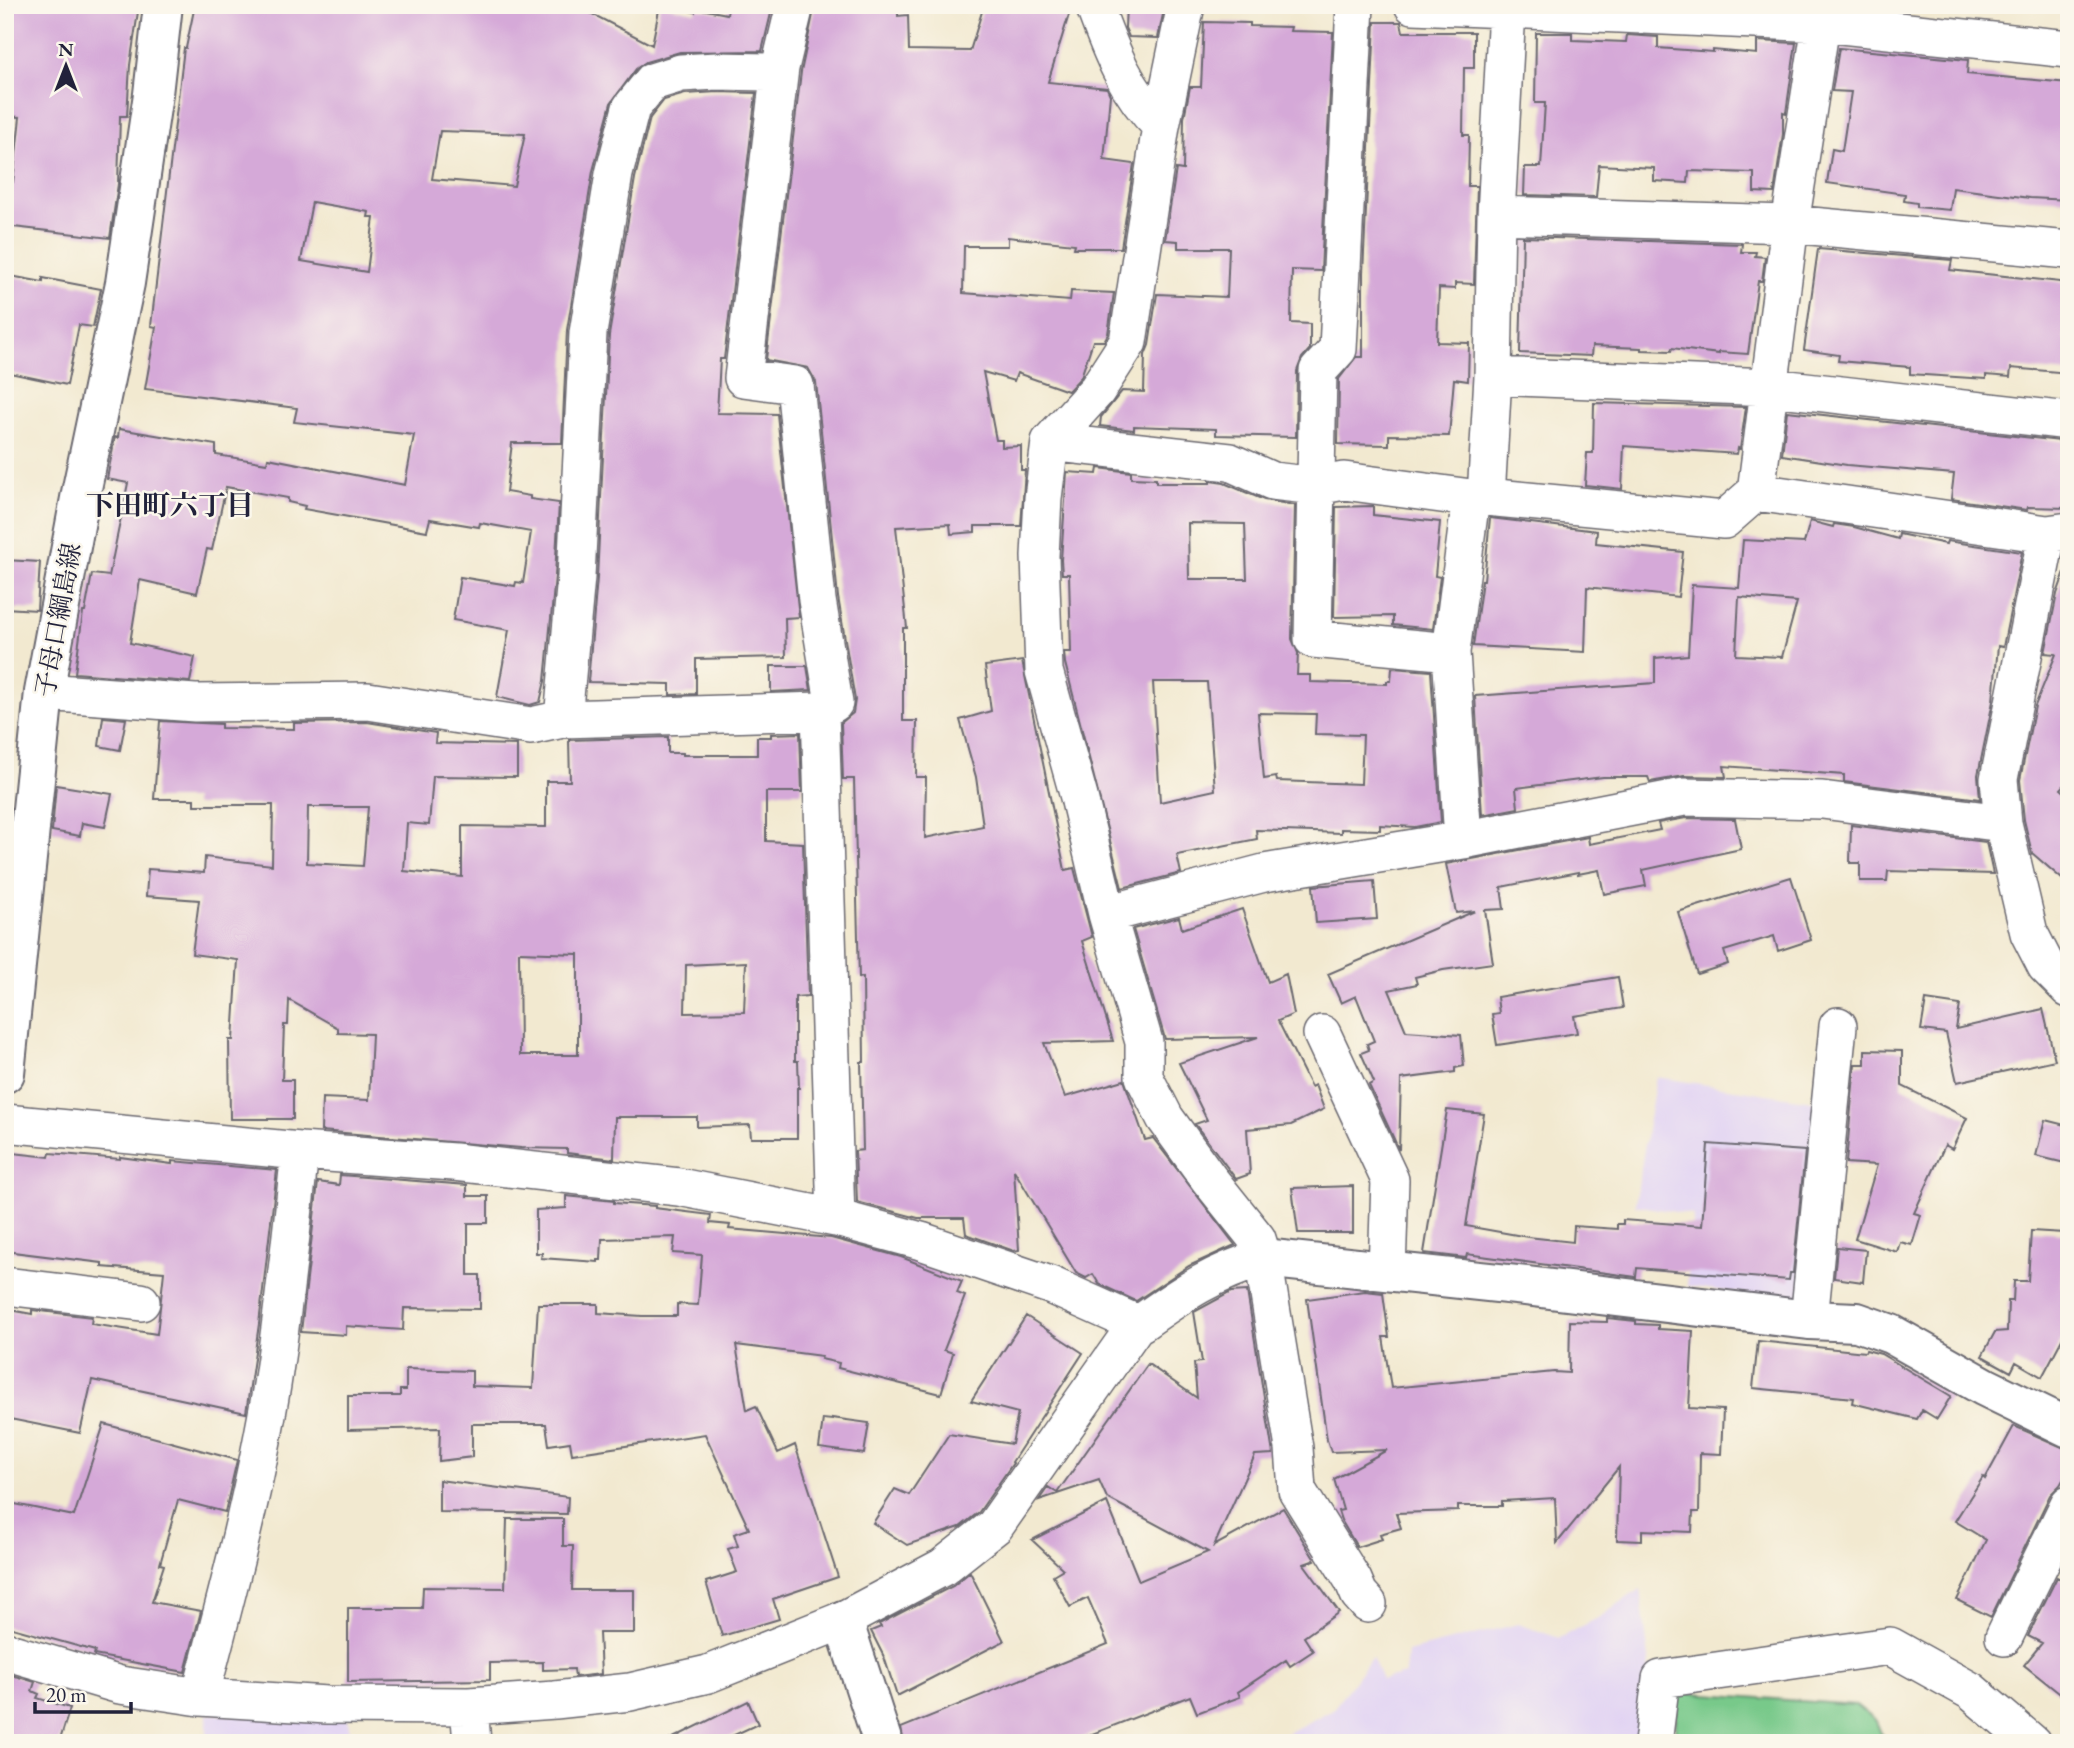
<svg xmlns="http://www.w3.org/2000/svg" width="2074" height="1748" viewBox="0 0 2074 1748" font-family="'EB Garamond','Noto Serif JP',serif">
<rect width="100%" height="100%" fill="#fbf7ec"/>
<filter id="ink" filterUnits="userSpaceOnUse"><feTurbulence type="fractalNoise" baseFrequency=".0143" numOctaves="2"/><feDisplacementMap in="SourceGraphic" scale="14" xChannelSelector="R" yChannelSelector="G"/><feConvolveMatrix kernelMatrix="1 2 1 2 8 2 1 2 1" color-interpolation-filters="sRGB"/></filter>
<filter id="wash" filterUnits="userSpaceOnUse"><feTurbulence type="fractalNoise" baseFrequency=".00686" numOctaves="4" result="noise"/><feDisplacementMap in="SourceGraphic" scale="28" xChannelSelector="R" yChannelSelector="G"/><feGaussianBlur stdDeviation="1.57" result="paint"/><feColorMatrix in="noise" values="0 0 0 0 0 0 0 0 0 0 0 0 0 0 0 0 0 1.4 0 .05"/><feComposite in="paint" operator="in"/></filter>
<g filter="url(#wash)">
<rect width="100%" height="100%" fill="#f2e9d0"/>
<path fill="#e2d4f3" d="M 1656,1077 L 1818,1102 L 1801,1302 L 1687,1286 L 1693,1215 L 1635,1205 Z
M 1640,1589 L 1649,1659 L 1641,1743 L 1269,1743 L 1333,1709 L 1372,1657 L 1382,1680 L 1405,1674 L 1407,1652 L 1518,1624 L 1559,1638 L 1600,1617 Z
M 207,1714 L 348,1718 L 351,1743 L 207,1743 Z"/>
<path fill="#78c98a" stroke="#4d7662" stroke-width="2" d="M 1678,1692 L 1856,1705 L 1876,1721 L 1885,1743 L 1674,1743 Z"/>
<g id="blocks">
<path fill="#d5a9d8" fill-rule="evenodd" d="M 5,5 L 139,5 L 130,65 L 127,116 L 120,116 L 118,184 L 110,238 L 5,226 L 5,180 L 13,182 L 20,117 L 5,116 Z
M 195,5 L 575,5 L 652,45 L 660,5 L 695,12 L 696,8 L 727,14 L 729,5 L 773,5 L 762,51 L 680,52 L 646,62 L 636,69 L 611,103 L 593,171 L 567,330 L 562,443 L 512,443 L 506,492 L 530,496 L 530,499 L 559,503 L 555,576 L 545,681 L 540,702 L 530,705 L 497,697 L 509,630 L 453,620 L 460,577 L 515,586 L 516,582 L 523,583 L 531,532 L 480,523 L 479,527 L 430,519 L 427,531 L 304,509 L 305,506 L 288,502 L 288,498 L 226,487 L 212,550 L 207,549 L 197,593 L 140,580 L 130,643 L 195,657 L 190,682 L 75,673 L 83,612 L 85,612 L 92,574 L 109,576 L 128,483 L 107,479 L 115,437 L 118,438 L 119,429 L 216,445 L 216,455 L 267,463 L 268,458 L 405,485 L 414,435 L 294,422 L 297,408 L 145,389 L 156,327 L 151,326 L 184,48 L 186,48 ZM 440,131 L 525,134 L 514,186 L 432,179 ZM 312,202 L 369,212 L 368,217 L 374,217 L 367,272 L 301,261 Z
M 815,5 L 865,5 L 865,11 L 898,9 L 898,16 L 908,15 L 909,50 L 970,51 L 984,5 L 1072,5 L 1048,82 L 1107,88 L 1110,95 L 1104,160 L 1134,164 L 1121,248 L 1074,248 L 1075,244 L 1008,237 L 1008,246 L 964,246 L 963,293 L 1070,301 L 1071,291 L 1114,293 L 1108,334 L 1104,341 L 1093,341 L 1081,377 L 1068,391 L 1017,373 L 1014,381 L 983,372 L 996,440 L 1002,440 L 1002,447 L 1021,446 L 1021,470 L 1025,470 L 1021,526 L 975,526 L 975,532 L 951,534 L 950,524 L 896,527 L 907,628 L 903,628 L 903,721 L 917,721 L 916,777 L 926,777 L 925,838 L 983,826 L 976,777 L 960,720 L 991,711 L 985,666 L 1022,661 L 1065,870 L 1074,868 L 1092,937 L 1082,941 L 1113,1041 L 1044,1043 L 1065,1097 L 1124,1080 L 1145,1140 L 1153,1138 L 1235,1245 L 1189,1266 L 1136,1301 L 1099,1284 L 1093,1274 L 1086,1278 L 1076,1273 L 1014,1170 L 1019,1250 L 1014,1251 L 966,1234 L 964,1218 L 918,1218 L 857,1202 L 855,1151 L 863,1150 L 861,1062 L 864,1062 L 863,977 L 859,978 L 854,779 L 843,779 L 841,723 L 853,713 L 855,700 L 838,597 L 816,382 L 808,368 L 766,360 L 801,72 Z
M 1126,5 L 1165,5 L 1158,38 L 1129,37 L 1125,28 Z
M 1204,22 L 1250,23 L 1250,26 L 1291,27 L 1290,31 L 1333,32 L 1321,271 L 1292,270 L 1291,323 L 1310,324 L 1310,349 L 1302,358 L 1297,371 L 1296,437 L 1216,435 L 1216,429 L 1134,426 L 1134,430 L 1100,426 L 1101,417 L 1122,391 L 1144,392 L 1145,355 L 1149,345 L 1157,294 L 1227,297 L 1229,248 L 1178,248 L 1178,241 L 1165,240 L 1176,169 L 1183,170 L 1184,118 L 1190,87 L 1201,87 Z
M 1375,22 L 1401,22 L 1403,32 L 1474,32 L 1474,68 L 1464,68 L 1463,135 L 1469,135 L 1468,186 L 1477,186 L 1474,284 L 1455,283 L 1455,289 L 1439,288 L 1437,342 L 1469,343 L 1468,381 L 1454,379 L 1449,436 L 1389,435 L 1389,445 L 1338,444 L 1339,379 L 1356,357 L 1363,357 L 1363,273 Z
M 1536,33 L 1572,33 L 1572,40 L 1626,42 L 1627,35 L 1658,37 L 1658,48 L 1713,52 L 1713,50 L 1757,54 L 1757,41 L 1796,43 L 1786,113 L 1783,112 L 1783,134 L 1774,193 L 1754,192 L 1754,173 L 1689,171 L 1688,183 L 1654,181 L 1654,168 L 1599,165 L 1596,197 L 1524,195 L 1525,167 L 1541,167 L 1545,103 L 1535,103 Z
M 1839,48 L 1968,60 L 1967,74 L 2069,83 L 2069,200 L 2030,198 L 1953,188 L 1950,210 L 1917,207 L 1917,203 L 1904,201 L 1905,194 L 1827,183 L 1832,149 L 1842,151 L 1851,92 L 1832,91 Z
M 717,92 L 756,93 L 724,359 L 720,359 L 717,413 L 777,414 L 799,617 L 785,618 L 786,657 L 696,659 L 696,694 L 670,695 L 670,684 L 588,682 L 597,578 L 609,335 L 635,178 L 650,118 L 664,100 L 685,94 Z
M 1523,237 L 1742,244 L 1741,252 L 1756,252 L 1755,256 L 1765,257 L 1762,281 L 1758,281 L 1748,354 L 1719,352 L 1719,354 L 1672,348 L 1671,351 L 1641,350 L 1641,348 L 1592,346 L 1591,356 L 1520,353 Z
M 1818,249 L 1952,260 L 1950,270 L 2060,282 L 2069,285 L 2069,304 L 2064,340 L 2069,341 L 2069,373 L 2011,368 L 2010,377 L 1986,375 L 1986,379 L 1910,374 L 1910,367 L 1838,361 L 1839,355 L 1804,350 Z
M 5,275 L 43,282 L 43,278 L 101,289 L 93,327 L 79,325 L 67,385 L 5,372 Z
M 1594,403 L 1746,407 L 1740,449 L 1738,448 L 1737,454 L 1624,446 L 1622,489 L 1585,485 L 1587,453 L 1593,453 Z
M 1787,411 L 2069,442 L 2069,508 L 2028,507 L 2027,510 L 1951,499 L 1954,474 L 1847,465 L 1782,455 Z
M 1098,468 L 1131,472 L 1131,478 L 1156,479 L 1156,483 L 1210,483 L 1210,481 L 1224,483 L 1264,500 L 1295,505 L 1292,639 L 1298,653 L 1297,675 L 1310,675 L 1310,682 L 1387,684 L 1387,681 L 1391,681 L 1392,668 L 1431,671 L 1441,822 L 1415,827 L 1380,825 L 1380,830 L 1341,829 L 1341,833 L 1256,830 L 1257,839 L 1177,855 L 1181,873 L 1122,888 L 1065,663 L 1064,652 L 1071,652 L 1069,574 L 1062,574 L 1061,560 L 1067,472 L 1097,474 ZM 1188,523 L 1245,524 L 1247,579 L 1189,579 ZM 1153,682 L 1207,682 L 1215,790 L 1160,802 ZM 1258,713 L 1316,714 L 1315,734 L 1363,735 L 1361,784 L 1277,781 L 1276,777 L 1264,779 Z
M 1373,506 L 1373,515 L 1440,522 L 1435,576 L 1440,577 L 1433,629 L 1393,625 L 1393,616 L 1334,617 L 1336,507 Z
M 1490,518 L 1597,531 L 1596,543 L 1683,552 L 1678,597 L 1587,587 L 1585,652 L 1473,646 L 1482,580 L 1484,580 Z
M 1810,521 L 1833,527 L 1834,524 L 1854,527 L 1898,539 L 1899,534 L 1946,544 L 1947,541 L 2022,552 L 2003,647 L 1998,646 L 1993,701 L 1978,775 L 1980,799 L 1844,782 L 1844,775 L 1724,766 L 1726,777 L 1684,776 L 1650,782 L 1648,777 L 1603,777 L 1516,788 L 1518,808 L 1482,815 L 1475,696 L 1655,683 L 1655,658 L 1688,655 L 1692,585 L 1739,588 L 1743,540 L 1804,543 ZM 1739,597 L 1797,602 L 1782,657 L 1736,655 Z
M 5,560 L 40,562 L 37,610 L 5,608 Z
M 2066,569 L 2069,570 L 2069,780 L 2061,789 L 2069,796 L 2069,885 L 2032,853 L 2024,820 L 2020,780 L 2035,706 L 2056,654 L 2045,653 L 2057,594 Z
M 771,666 L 807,666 L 811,690 L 771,692 Z
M 103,717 L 126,719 L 120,750 L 99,746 Z
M 160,721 L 221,724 L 221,728 L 294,729 L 294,723 L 367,722 L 436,733 L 435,743 L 517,745 L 517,777 L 433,776 L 429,825 L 407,823 L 404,871 L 462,877 L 462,826 L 546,827 L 546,781 L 570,781 L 569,740 L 668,737 L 668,753 L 683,753 L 683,755 L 757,755 L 757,737 L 771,737 L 771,734 L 800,733 L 802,792 L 766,792 L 766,841 L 803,843 L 808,996 L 795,997 L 795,1061 L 798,1061 L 799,1088 L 797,1088 L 797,1138 L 751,1138 L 750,1125 L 697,1127 L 697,1117 L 615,1117 L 614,1159 L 567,1153 L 567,1149 L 521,1148 L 321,1131 L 322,1098 L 369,1100 L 372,1034 L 338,1033 L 338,1028 L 289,1000 L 288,1025 L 284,1025 L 282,1080 L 293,1080 L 293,1119 L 230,1119 L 229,1040 L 233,1040 L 238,960 L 192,954 L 199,900 L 146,896 L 148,869 L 204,873 L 205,857 L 272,865 L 273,805 L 194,805 L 194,799 L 154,799 ZM 308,807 L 368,807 L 363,866 L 307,863 ZM 519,952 L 578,954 L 578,1055 L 520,1055 ZM 746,962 L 744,1012 L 685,1013 L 686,965 Z
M 56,785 L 112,794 L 105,827 L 82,823 L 80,836 L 52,831 Z
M 1686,818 L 1735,819 L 1741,849 L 1643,870 L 1646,886 L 1604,894 L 1599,870 L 1578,874 L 1578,872 L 1501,887 L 1504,909 L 1485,910 L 1493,963 L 1443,970 L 1415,977 L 1417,984 L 1389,990 L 1406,1031 L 1461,1035 L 1464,1066 L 1455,1068 L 1455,1072 L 1401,1079 L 1399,1150 L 1369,1085 L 1374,1082 L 1361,1053 L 1369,1050 L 1367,1044 L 1374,1041 L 1356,996 L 1341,1003 L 1328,974 L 1475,911 L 1456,913 L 1446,864 L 1588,837 L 1589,844 L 1660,830 L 1658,823 Z
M 1851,825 L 1986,842 L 1993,874 L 1888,871 L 1887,881 L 1860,881 L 1860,863 L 1850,863 Z
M 1791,877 L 1811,940 L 1778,951 L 1774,936 L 1724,951 L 1728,964 L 1697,974 L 1678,912 Z
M 1374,881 L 1377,919 L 1316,923 L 1313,886 Z
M 1242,909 L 1268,982 L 1286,974 L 1294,1014 L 1278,1021 L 1311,1087 L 1315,1085 L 1324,1109 L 1291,1125 L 1247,1129 L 1250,1174 L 1236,1179 L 1195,1124 L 1207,1120 L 1179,1063 L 1258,1037 L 1165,1039 L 1133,929 L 1179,917 L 1182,929 Z
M 1618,977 L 1623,1008 L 1574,1016 L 1577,1033 L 1497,1045 L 1492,1014 L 1499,1013 L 1497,997 Z
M 1926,1000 L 1960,1005 L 1956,1029 L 2043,1009 L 2055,1060 L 1957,1082 L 1946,1033 L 1921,1030 Z
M 1865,1050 L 1902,1051 L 1902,1086 L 1967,1118 L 1952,1149 L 1945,1145 L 1914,1213 L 1921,1215 L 1912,1245 L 1900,1242 L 1897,1252 L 1855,1239 L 1877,1165 L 1846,1163 L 1855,1064 L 1865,1064 Z
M 1447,1110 L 1484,1114 L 1466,1226 L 1528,1237 L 1573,1242 L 1574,1226 L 1617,1229 L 1617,1224 L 1623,1224 L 1623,1220 L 1702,1226 L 1708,1144 L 1805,1151 L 1793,1273 L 1790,1273 L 1789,1280 L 1637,1268 L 1636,1277 L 1467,1254 L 1466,1258 L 1424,1253 Z
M 2045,1120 L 2069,1126 L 2069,1149 L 2065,1163 L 2036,1156 Z
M 13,1153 L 49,1157 L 50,1153 L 120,1159 L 120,1157 L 172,1164 L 172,1161 L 277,1170 L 259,1324 L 246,1413 L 92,1380 L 80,1433 L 5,1418 L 5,1309 L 32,1314 L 32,1310 L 92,1317 L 91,1324 L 157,1334 L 164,1272 L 102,1267 L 102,1263 L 5,1251 L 5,1210 Z
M 340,1175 L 467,1185 L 467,1196 L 488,1196 L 488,1223 L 468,1223 L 468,1275 L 480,1275 L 480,1309 L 404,1308 L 403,1330 L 346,1326 L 346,1335 L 301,1332 L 318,1182 L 339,1185 Z
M 1353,1186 L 1353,1233 L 1298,1233 L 1292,1188 Z
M 566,1196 L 614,1201 L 614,1203 L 655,1206 L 655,1208 L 711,1215 L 710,1223 L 730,1225 L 729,1229 L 831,1238 L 901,1257 L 962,1281 L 957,1293 L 965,1296 L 944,1350 L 953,1353 L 941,1394 L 838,1368 L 839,1363 L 821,1359 L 822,1356 L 736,1345 L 747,1410 L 756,1406 L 778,1453 L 795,1445 L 838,1577 L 773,1599 L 779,1619 L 722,1636 L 706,1582 L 737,1572 L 728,1549 L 738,1546 L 734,1534 L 749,1529 L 705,1434 L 572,1454 L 570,1442 L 549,1445 L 546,1424 L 472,1424 L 472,1457 L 439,1461 L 440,1428 L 348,1430 L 348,1396 L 400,1396 L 400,1390 L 406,1390 L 406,1369 L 472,1371 L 472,1386 L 533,1388 L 538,1304 L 598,1304 L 598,1313 L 642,1316 L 677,1316 L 677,1304 L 698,1305 L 702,1255 L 673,1253 L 675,1237 L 602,1239 L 601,1260 L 598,1260 L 598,1262 L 541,1258 L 542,1253 L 536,1253 L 536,1210 L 566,1208 Z
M 2031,1231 L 2064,1233 L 2061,1288 L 2069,1288 L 2069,1326 L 2042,1377 L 2016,1362 L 2011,1372 L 1982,1356 L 1995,1332 L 2007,1331 L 2008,1301 L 2013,1301 L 2014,1281 L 2028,1281 Z
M 1837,1247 L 1866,1250 L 1863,1282 L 1834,1278 Z
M 1247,1291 L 1273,1454 L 1255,1455 L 1214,1546 L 1283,1508 L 1315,1560 L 1304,1564 L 1339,1612 L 1304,1637 L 1313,1651 L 1290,1666 L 1286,1660 L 1238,1692 L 1240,1697 L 1197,1713 L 1190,1696 L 1069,1743 L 904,1743 L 901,1728 L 1108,1644 L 1088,1598 L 1070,1607 L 1053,1575 L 1063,1569 L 1032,1540 L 1107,1502 L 1139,1581 L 1208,1552 L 1107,1498 L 1099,1480 L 1039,1500 L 1048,1487 L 1057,1493 L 1148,1364 L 1197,1398 L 1194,1363 L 1202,1362 L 1194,1312 L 1231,1292 Z
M 1365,1291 L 1383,1293 L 1389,1337 L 1383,1337 L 1391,1388 L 1554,1372 L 1569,1373 L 1570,1321 L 1607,1322 L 1607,1318 L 1636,1321 L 1636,1324 L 1658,1325 L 1658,1329 L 1693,1331 L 1689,1408 L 1723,1410 L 1721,1454 L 1700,1453 L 1699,1512 L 1693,1512 L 1692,1532 L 1642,1530 L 1642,1541 L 1617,1540 L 1619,1467 L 1557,1543 L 1555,1498 L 1502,1501 L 1502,1506 L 1458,1506 L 1458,1511 L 1396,1513 L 1401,1528 L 1380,1534 L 1382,1539 L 1357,1547 L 1341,1520 L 1338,1511 L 1343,1510 L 1334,1479 L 1387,1450 L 1331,1452 L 1327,1440 L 1307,1299 Z
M 1026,1316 L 1083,1353 L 1012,1462 L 1013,1463 L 979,1512 L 960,1527 L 907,1545 L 873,1523 L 895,1489 L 909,1495 L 949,1434 L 1012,1444 L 1018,1413 L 971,1401 Z
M 1758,1341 L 1865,1352 L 1866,1350 L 1881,1354 L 1951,1396 L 1937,1419 L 1922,1410 L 1917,1419 L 1852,1403 L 1853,1398 L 1753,1388 Z
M 832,1418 L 869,1423 L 864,1454 L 819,1448 L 823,1419 L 832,1420 Z
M 104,1424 L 237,1460 L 225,1512 L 178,1500 L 160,1564 L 164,1565 L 152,1602 L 201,1611 L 185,1672 L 94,1655 L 95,1651 L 5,1626 L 5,1502 L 74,1516 Z
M 2014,1426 L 2069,1450 L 2069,1470 L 2060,1485 L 2050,1495 L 1991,1617 L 1957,1600 L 1986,1540 L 1955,1521 L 1983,1477 L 1985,1479 Z
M 439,1480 L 568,1497 L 567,1514 L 439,1512 Z
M 507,1519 L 563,1519 L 563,1546 L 573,1546 L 572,1590 L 634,1590 L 634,1633 L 599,1633 L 601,1674 L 575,1677 L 574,1669 L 543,1670 L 543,1662 L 490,1663 L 490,1680 L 348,1682 L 348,1608 L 422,1608 L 423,1587 L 505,1588 Z
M 970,1572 L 1004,1641 L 897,1696 L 884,1657 L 871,1631 L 881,1627 L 879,1624 L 953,1586 Z
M 2057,1577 L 2069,1584 L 2069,1701 L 2024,1665 L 2042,1643 L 2028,1636 Z
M 5,1673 L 35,1682 L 32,1691 L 39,1694 L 37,1698 L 70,1708 L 59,1743 L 5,1743 Z
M 748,1701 L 758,1724 L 717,1743 L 663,1743 Z"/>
</g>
</g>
<g filter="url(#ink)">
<use href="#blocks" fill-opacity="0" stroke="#6b686f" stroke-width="2"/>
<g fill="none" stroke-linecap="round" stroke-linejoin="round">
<defs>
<path id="street" d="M 1094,5 C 1111,52 1126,91 1161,126
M 1186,5 L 1161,126 L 1128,342 L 1097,390 L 1050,442 L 1043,498 L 1040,556 L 1044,671 L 1079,797 L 1107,914 L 1144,1042 L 1144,1077 L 1165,1118 L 1209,1179 L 1257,1239 L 1263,1258 L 1294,1448 L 1297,1490 L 1353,1580 L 1359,1594 L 1368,1604
M 1355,5 L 1338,349 L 1318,371 L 1313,639 L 1451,652 L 1471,498
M 1413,5 L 1822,23 L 2069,49
M 1496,215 L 1790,224 L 2069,250
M 1493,376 L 1771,387 L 2069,421
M 1050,442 L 1230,462 L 1272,481 L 1316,486 L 1344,481 L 1471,498 L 1486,497 L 1724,520 L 1756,492 L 1790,224 L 1824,5
M 1756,492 L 2047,534 L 2069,531
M 1486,497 L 1493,376 L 1496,215 L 1507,9
M 2047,534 L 1999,779 L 2003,823 L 2029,933 L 2046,966 L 2069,989
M 1451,652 L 1463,840
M 44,692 L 195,703 L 368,701 L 531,726 L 563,719 L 820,711 L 834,703 L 817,600 L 795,385 L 743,378 L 780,68 L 795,5
M 820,711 L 836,1218
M 563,719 L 576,577 L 588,333 L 614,174 L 631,108 L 652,82 L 681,73 L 717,71 L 767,72 L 780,68
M 1107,914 L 1264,873 L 1463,840 L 1684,797 L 1822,800 L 2003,823
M 1322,1034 L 1390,1180 L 1387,1271
M 5,1123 L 300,1151 L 454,1162 L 679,1187 L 836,1218 L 921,1241 L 1050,1285 L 1137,1324
M 5,1286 L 141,1302
M 1809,1320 L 1838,1026
M 2004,1637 L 2069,1504
M 5,1651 L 120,1685 L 200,1697 L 327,1705 L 469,1706 L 555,1700 L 630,1692 L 708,1674 L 843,1620 L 943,1567 L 995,1526 L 1137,1324 L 1141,1323 C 1183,1293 1213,1273 1263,1258
M 200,1697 C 227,1594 255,1490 272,1385 C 284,1307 292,1229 300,1151
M 469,1706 L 472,1743
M 1653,1743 L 1661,1679 L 1890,1646 L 1971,1691 L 2032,1743"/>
<path id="secondary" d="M 5,1073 L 44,692 L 81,493 L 125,283 L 153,94 L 163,5
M 1263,1258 L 1526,1286 L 1809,1320 L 1857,1322 L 1891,1334 L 1985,1387 L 2069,1428
M 843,1620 L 883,1743"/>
</defs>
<use href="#street" stroke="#6b686f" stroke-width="40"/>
<use href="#secondary" stroke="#6b686f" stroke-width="42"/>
<use href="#street" stroke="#fff" stroke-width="37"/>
<use href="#secondary" stroke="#fff" stroke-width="38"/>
</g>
</g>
<g text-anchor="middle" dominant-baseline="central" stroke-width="5" stroke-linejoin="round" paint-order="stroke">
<g font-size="26" fill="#22223b" stroke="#fbf7ec">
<text transform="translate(58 620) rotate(-80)">子母口綱島線</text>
</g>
<g font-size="28" font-weight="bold" fill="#22223b" stroke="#fbf7ec">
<text x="170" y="505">下田町六丁目</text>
</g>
</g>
<rect width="2074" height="1748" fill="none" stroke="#fbf7ec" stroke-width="28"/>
<g transform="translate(66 66)" stroke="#fbf7ec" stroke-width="5" paint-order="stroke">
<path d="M0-5L12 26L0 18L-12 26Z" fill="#22223b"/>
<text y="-10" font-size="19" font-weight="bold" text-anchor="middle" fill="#22223b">N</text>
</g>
<path d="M35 1702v10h96v-10" fill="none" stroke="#22223b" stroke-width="3.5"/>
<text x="46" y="1702" font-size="21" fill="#22223b" stroke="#fbf7ec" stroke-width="5" paint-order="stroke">20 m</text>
</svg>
